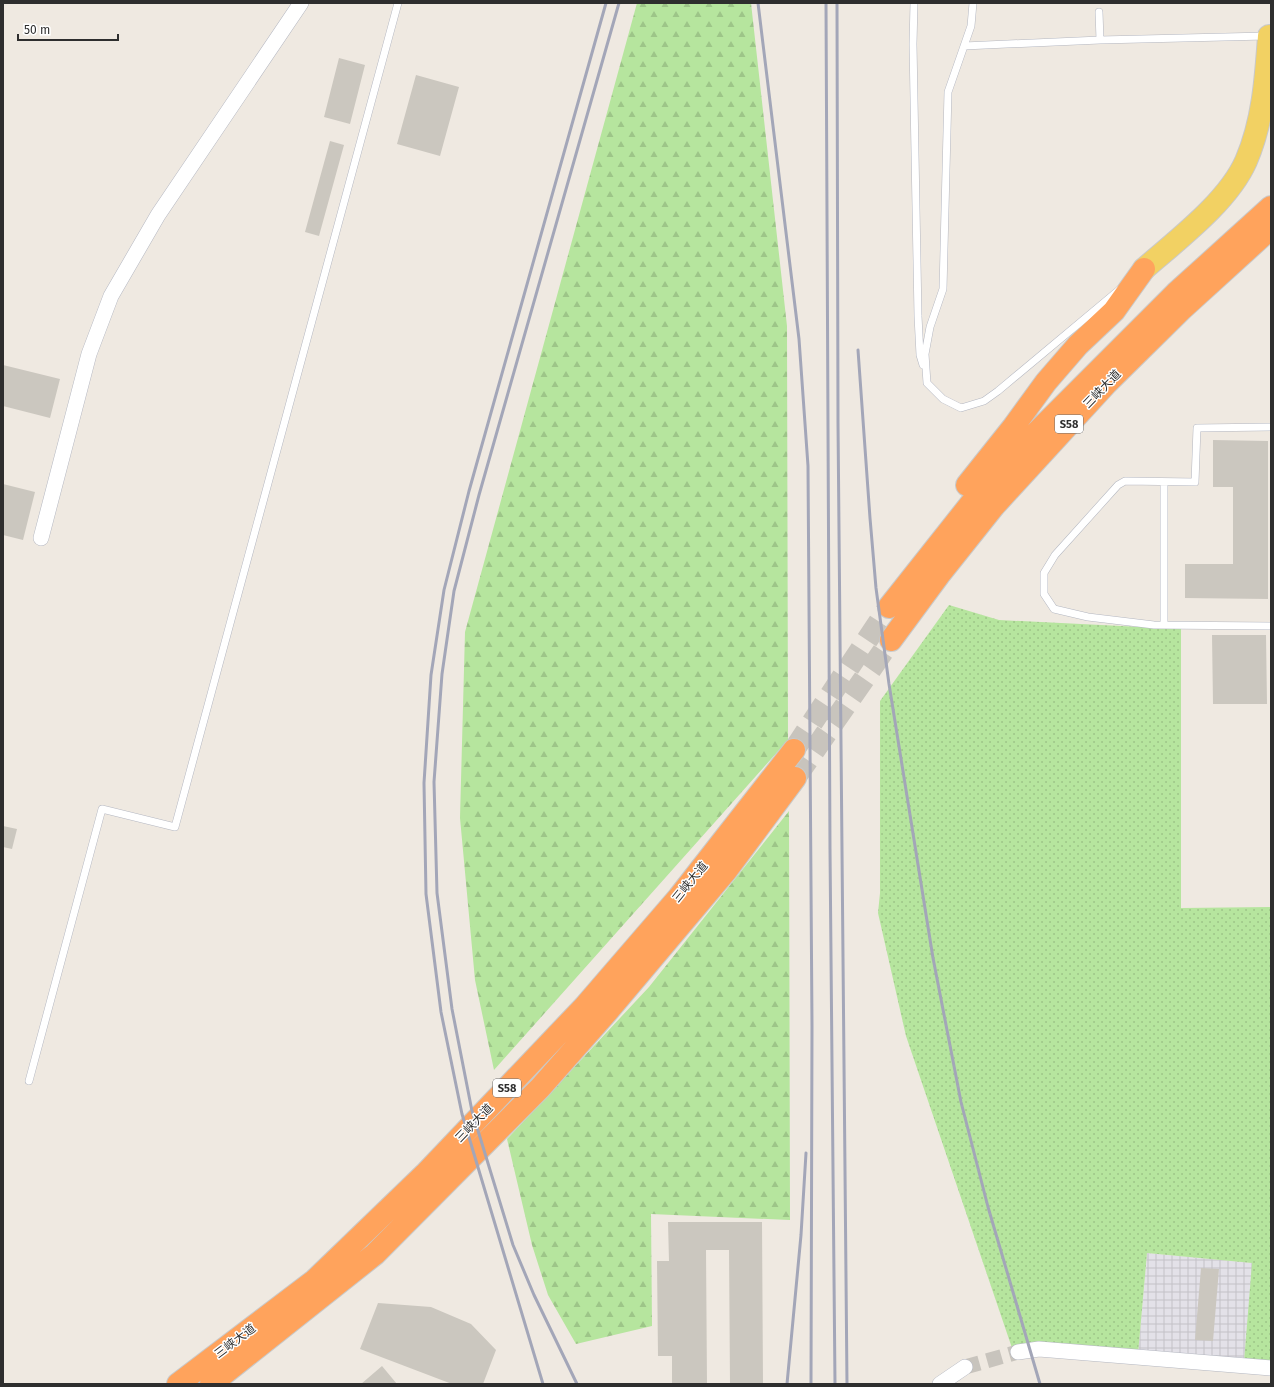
<svg xmlns="http://www.w3.org/2000/svg" width="1274" height="1387" viewBox="0 0 1274 1387" font-family="'Fira Sans','Noto Sans SC',sans-serif">
<defs>
<pattern id="industrial-grid" width="8" height="8" patternUnits="userSpaceOnUse"><rect width="8" height="8" fill="#e3e1e8"/><path d="M0 4h8M4 0v8" fill="none" stroke="#c3c1c7"/></pattern>
<pattern id="grass-dots" width="8" height="8" patternUnits="userSpaceOnUse"><rect width="8" height="8" fill="#b6e59e"/><path d="M2 2h.1M6 6h.1" fill="none" stroke="#9dc588" stroke-width="1.8" stroke-linecap="round"/></pattern>
<pattern id="forest-firs" width="22" height="20" patternUnits="userSpaceOnUse"><rect width="22" height="20" fill="#b6e59e"/><path d="M5 1l3.5 6h-7zM16 11l3.5 6h-7z" fill="#9dc588"/></pattern>
</defs>
<rect width="100%" height="100%" fill="#efe9e1"/>
<path fill="url(#industrial-grid)" d="M 1147,1253 L 1253,1263 L 1244,1362 L 1138,1354 Z"/>
<path fill="url(#grass-dots)" d="M 949,605 L 999,620 L 1181,629 L 1181,908 L 1271,907 L 1271,1363 L 1244,1362 L 1252,1263 L 1147,1253 L 1138,1354 L 1012,1348 L 906,1036 L 878,913 L 880,893 L 880,701 Z"/>
<path fill="url(#forest-firs)" d="M 637,3 L 751,3 L 787,326 L 788,740 L 494,1070 L 475,980 L 460,818 L 465,632 Z
M 789,811 L 790,1220 L 651,1214 L 652,1326 L 576,1344 L 548,1295 L 532,1245 L 507,1139 L 649,987 Z"/>
<path fill="#cbc7bf" d="M 339,58 L 365,65 L 350,124 L 324,117 Z
M 416,75 L 459,87 L 440,156 L 397,144 Z
M 330,141 L 344,145 L 319,236 L 305,232 Z
M 3,365 L 60,379 L 50,418 L 3,406 Z
M 1213,440 L 1268,441 L 1268,599 L 1185,598 L 1185,564 L 1233,564 L 1233,487 L 1213,487 Z
M 3,484 L 35,492 L 23,540 L 3,535 Z
M 1212,635 L 1266,635 L 1267,704 L 1213,704 Z
M 3,826 L 17,829 L 12,849 L 3,847 Z
M 668,1222 L 762,1222 L 763,1384 L 730,1384 L 729,1250 L 706,1250 L 707,1384 L 672,1384 L 672,1356 L 658,1356 L 657,1261 L 669,1261 Z
M 1201,1268 L 1219,1269 L 1213,1341 L 1195,1340 Z
M 378,1303 L 431,1307 L 471,1324 L 496,1350 L 483,1384 L 452,1384 L 360,1349 Z
M 382,1366 L 397,1384 L 361,1384 Z"/>
<g fill="none" stroke-linecap="round" stroke-linejoin="round">
<path stroke="#c8c4bd" stroke-width="15" stroke-dasharray="15 8" stroke-linecap="butt" d="M 965,1367 L 1018,1352"/>
<path stroke="#c8c4bd" stroke-width="22" stroke-dasharray="22 11" stroke-linecap="butt" d="M 794,750 L 889,607
M 795,778 L 891,640"/>
<defs>
<path id="lane" d="M 914,3 L 913,44 L 918,316 L 920,355 L 923,365
M 973,3 L 971,26 L 948,92 L 943,289 L 930,327 L 925,354 L 927,383 L 943,399 L 961,408 L 984,401 L 998,391 L 1119,290
M 1099,12 L 1100,40
M 964,46 L 1100,40 L 1266,36
M 1271,427 L 1197,428 L 1195,482 L 1125,481 L 1118,485 L 1055,555 L 1044,573 L 1044,594 L 1054,609 L 1088,617 L 1154,625 L 1271,626
M 1164,482 L 1164,625
M 29,1081 L 102,809 L 175,827 L 398,3"/>
<path id="street" d="M 41,538 L 89,354 L 111,296 L 158,215 L 301,3
M 1018,1352 L 1039,1349 L 1271,1368
M 940,1384 L 965,1367"/>
<path id="primary" d="M 1144,269 C 1177,240 1228,202 1246,161 C 1263,122 1266,79 1269,36"/>
<path id="highway" d="M 967,485 L 1014,426 L 1046,382 L 1078,345 L 1114,311 L 1144,269
M 889,607 L 992,477 L 1176,293 L 1271,207
M 891,640 L 939,575 L 994,506 L 1106,384 L 1182,309 L 1271,228
M 178,1384 L 315,1280 L 425,1174 L 585,1006 L 679,897 L 794,750
M 211,1384 L 375,1254 L 540,1088 L 607,1012 L 726,871 L 795,778"/>
</defs>
<use href="#lane" stroke="#b4b7c1" stroke-width="8"/>
<use href="#street" stroke="#b4b7c1" stroke-width="16"/>
<use href="#primary" stroke="#c9c9c9" stroke-width="24"/>
<use href="#highway" stroke="#c9c9c9" stroke-width="24"/>
<use href="#lane" stroke="#fff" stroke-width="7"/>
<use href="#street" stroke="#fff" stroke-width="15"/>
<use href="#primary" stroke="#f2d163" stroke-width="22"/>
<use href="#highway" stroke="#ffa35c" stroke-width="22"/>
<path stroke="#a3a6b8" stroke-width="3" d="M 758,3 L 799,339 L 808,466 L 812,1026 L 811,1384
M 826,3 L 830,849 L 835,1384
M 837,3 L 838,423 L 847,1384
M 858,350 L 870,518 L 876,588 L 889,684 L 933,958 L 961,1102 L 988,1207 L 1040,1384
M 543,1384 L 462,1114 L 441,1012 L 426,894 L 424,783 L 431,675 L 444,590 L 469,491 L 606,3
M 577,1384 L 534,1295 L 513,1245 L 472,1111 L 452,1009 L 437,893 L 434,782 L 442,674 L 454,591 L 479,495 L 619,3
M 787,1384 L 801,1235 L 806,1153"/>
</g>
<g text-anchor="middle" dominant-baseline="central" stroke-width="3" stroke-linejoin="round" paint-order="stroke">
<g fill="#fff" stroke="#6d6d6d" stroke-width="1">
<rect x="1055" y="415" width="28" height="18" rx="3"/>
<rect x="493" y="1079" width="28" height="18" rx="3"/>
</g>
<g font-size="11" font-weight="bold" fill="#2e2e2e">
<text x="1069" y="424">S58</text>
<text x="507" y="1088">S58</text>
</g>
<g font-size="12" fill="#2e2e2e" stroke="#fff">
<text transform="translate(1102 389) rotate(-46)">三峡大道</text>
<text transform="translate(690 882) rotate(-51)">三峡大道</text>
<text transform="translate(474 1123) rotate(-46)">三峡大道</text>
<text transform="translate(235 1341) rotate(-37)">三峡大道</text>
</g>
</g>
<rect width="1274" height="1387" fill="none" stroke="#2e2e2e" stroke-width="8"/>
<path d="M18 34v6h100v-6" fill="none" stroke="#2e2e2e" stroke-width="2"/>
<text x="24" y="34" font-size="12" fill="#2e2e2e" stroke="#ffffff" stroke-width="3" paint-order="stroke">50 m</text>
</svg>
